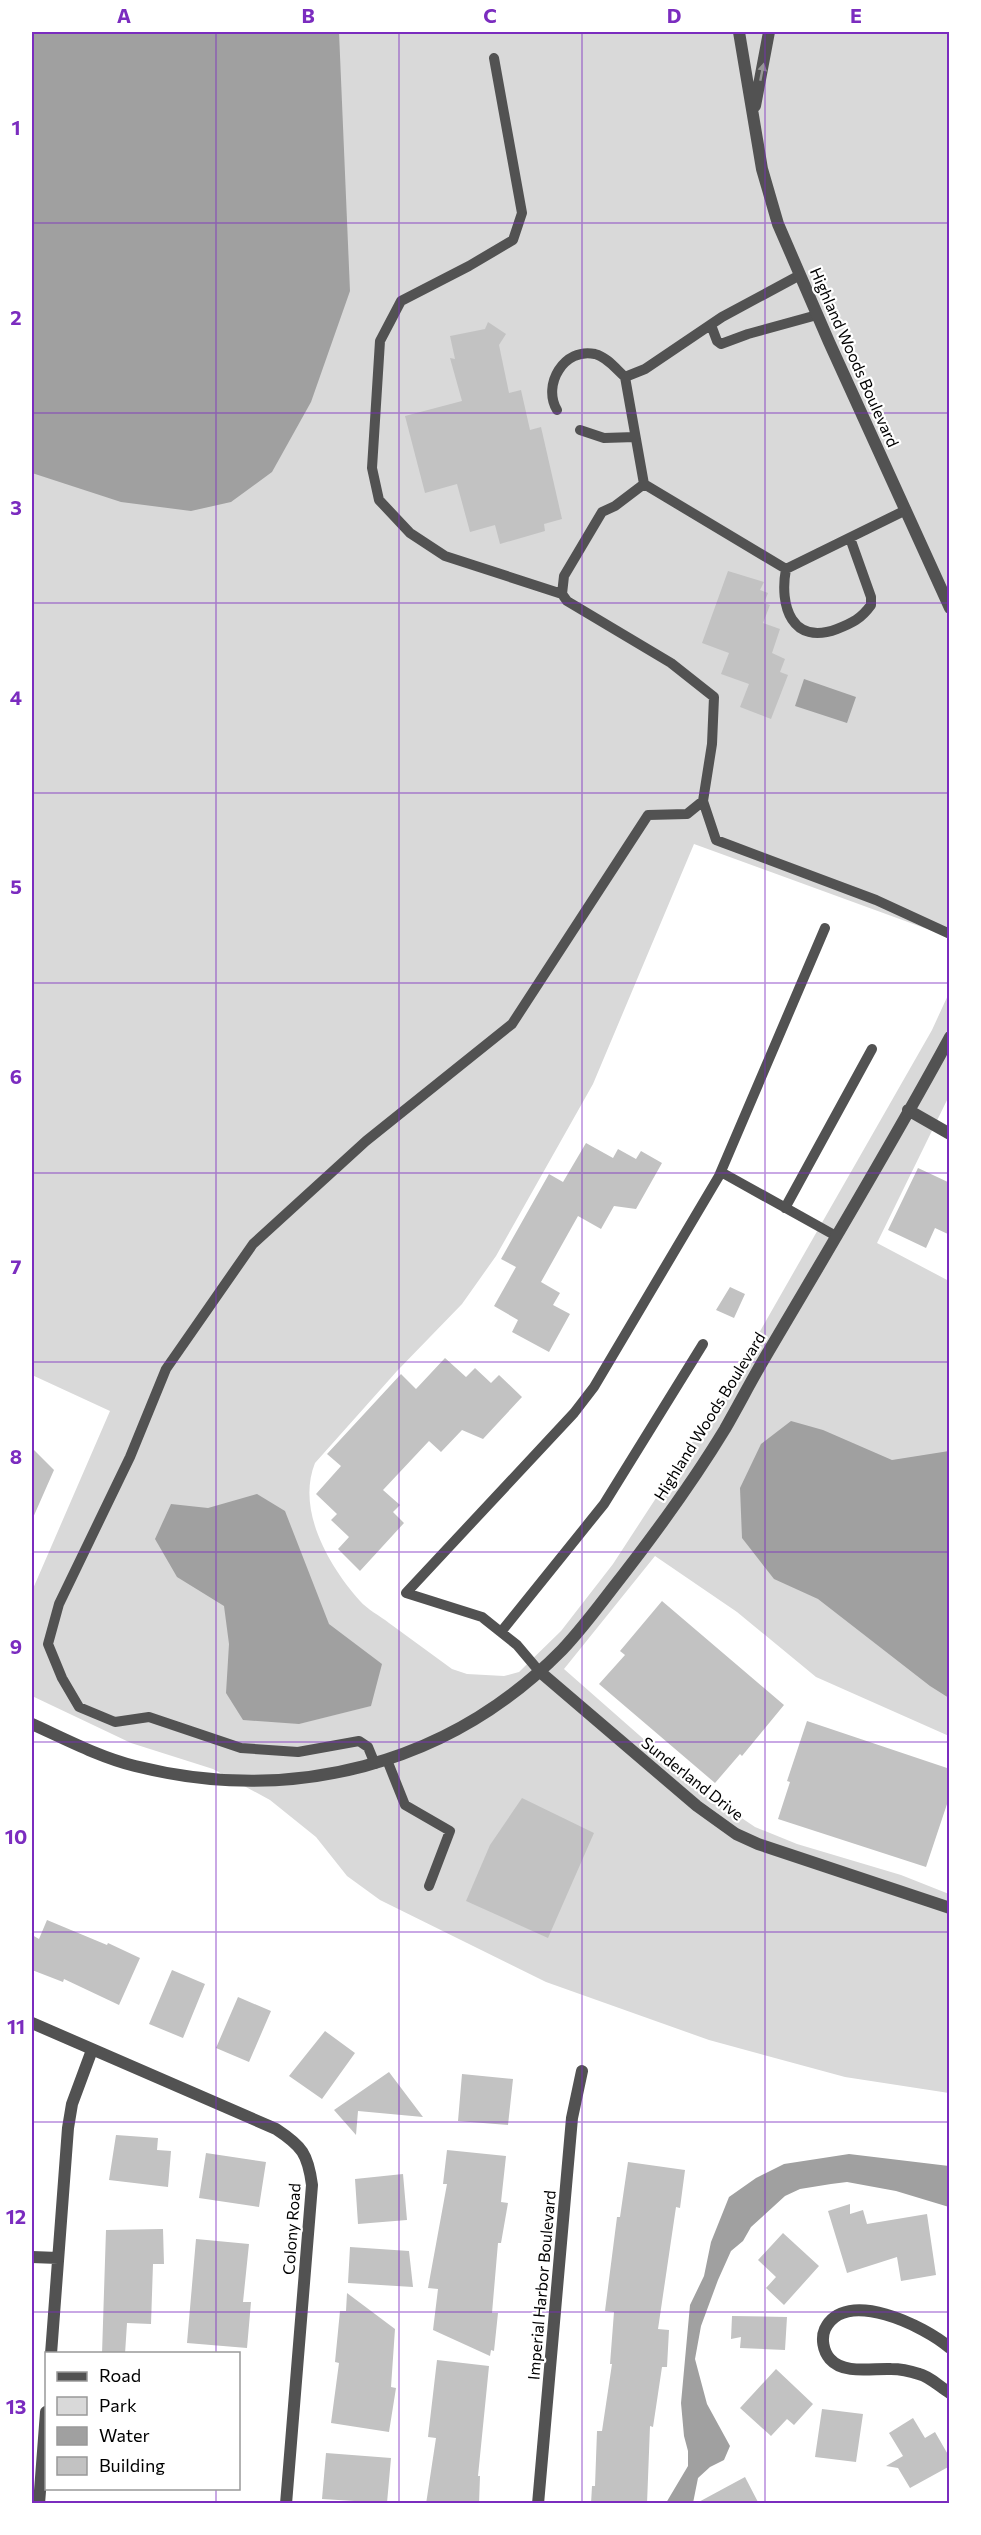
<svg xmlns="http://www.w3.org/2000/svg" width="981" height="2535" viewBox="0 0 981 2535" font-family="Commissioner,sans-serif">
<rect width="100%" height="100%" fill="#fff"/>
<path fill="#d9d9d9" d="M 32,32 L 949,32 L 949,937 L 694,844 L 593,1084 L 496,1256 L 462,1304 L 397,1371 L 315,1463 C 296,1510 329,1566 360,1601 C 367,1609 380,1616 389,1623 C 410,1638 431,1654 452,1669 L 467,1674 L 504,1676 L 519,1672 L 561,1631 L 613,1564 L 727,1389 L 932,1030 L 949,993 L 949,1096 L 877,1243 L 949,1281 L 949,1736 L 816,1677 L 737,1612 L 655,1556 L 564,1669 L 706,1794 L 755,1827 L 797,1844 L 901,1875 L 949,1894 L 949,2093 L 845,2077 L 709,2040 L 546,1982 L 380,1900 L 347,1876 L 316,1837 L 270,1800 L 213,1769 L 131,1743 L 32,1696 L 32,1591 L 110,1411 L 32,1375 Z"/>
<path fill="#a0a0a0" d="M 32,32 L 339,32 L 350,291 L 311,402 L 272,472 L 231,502 L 191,511 L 121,502 L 32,473 Z
M 804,679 L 856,697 L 847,723 L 795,706 Z
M 791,1421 L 823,1430 L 892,1460 L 949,1451 L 949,1698 L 930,1686 L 818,1599 L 774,1579 L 742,1538 L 740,1488 L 761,1444 Z
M 257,1494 L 285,1511 L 329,1624 L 382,1664 L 371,1706 L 299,1724 L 243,1720 L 226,1693 L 229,1644 L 224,1606 L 177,1577 L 155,1539 L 171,1504 L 208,1508 Z
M 849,2154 L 949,2166 L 949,2207 L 896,2191 L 847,2182 L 831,2184 L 800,2189 L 785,2196 L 751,2227 L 743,2241 L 731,2251 L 718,2280 L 701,2326 L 695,2359 L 707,2404 L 730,2446 L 724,2460 L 710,2467 L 698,2478 L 693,2503 L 666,2503 L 688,2466 L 688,2451 L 684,2436 L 681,2403 L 690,2305 L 704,2276 L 711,2242 L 729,2197 L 756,2178 L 784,2164 Z"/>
<path fill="#c2c2c2" d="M 488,322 L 506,334 L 499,345 L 509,393 L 521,390 L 530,430 L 541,427 L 562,519 L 544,524 L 545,531 L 500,544 L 495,525 L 470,532 L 457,484 L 425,493 L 405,416 L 462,401 L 450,358 L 455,359 L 450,336 L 485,329 Z
M 728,571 L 764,582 L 760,590 L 768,593 L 764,603 L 770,605 L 763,623 L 780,629 L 772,653 L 785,659 L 780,672 L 788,675 L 771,719 L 740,707 L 749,684 L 721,674 L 729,653 L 702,643 Z
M 586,1143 L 613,1158 L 618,1149 L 636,1159 L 641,1151 L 662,1163 L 636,1209 L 614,1206 L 601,1229 L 578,1216 L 541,1282 L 560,1293 L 553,1305 L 570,1314 L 549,1352 L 512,1332 L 518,1320 L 494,1306 L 516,1267 L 501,1259 L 549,1174 L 563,1182 Z
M 918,1168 L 950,1183 L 950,1235 L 935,1228 L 926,1248 L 888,1230 Z
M 730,1287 L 745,1294 L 734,1318 L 716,1310 Z
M 445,1358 L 466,1377 L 475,1368 L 491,1383 L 499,1375 L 522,1397 L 483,1439 L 462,1430 L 441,1452 L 429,1441 L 383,1490 L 400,1505 L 393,1512 L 404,1523 L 360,1571 L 338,1549 L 349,1537 L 331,1520 L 337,1514 L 316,1494 L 341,1466 L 327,1454 L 401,1374 L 416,1389 Z
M 32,1448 L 54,1470 L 32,1520 Z
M 662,1601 L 784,1705 L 742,1756 L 740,1754 L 715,1783 L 599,1684 L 625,1655 L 620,1651 Z
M 807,1721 L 950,1769 L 950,1795 L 926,1867 L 778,1819 L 790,1782 L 787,1781 Z
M 522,1798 L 594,1833 L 548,1938 L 466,1901 L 490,1845 Z
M 47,1920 L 107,1945 L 108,1943 L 140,1958 L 119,2005 L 64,1979 L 63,1982 L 32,1970 L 32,1935 L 39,1939 Z
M 172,1970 L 205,1984 L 183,2038 L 149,2024 Z
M 238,1997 L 271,2011 L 249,2062 L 216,2048 Z
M 325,2031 L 355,2053 L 322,2099 L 289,2076 Z
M 389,2072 L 423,2117 L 358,2111 L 356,2135 L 334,2110 Z
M 462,2074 L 513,2079 L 508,2125 L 458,2121 Z
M 116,2135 L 158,2138 L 157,2150 L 171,2151 L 168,2187 L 109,2180 Z
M 447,2150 L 506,2156 L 501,2202 L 508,2203 L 501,2243 L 498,2243 L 492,2313 L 498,2313 L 494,2351 L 491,2350 L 490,2356 L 433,2330 L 438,2289 L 428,2288 L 447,2184 L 443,2184 Z
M 206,2153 L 266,2162 L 259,2207 L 199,2198 Z
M 628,2162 L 685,2170 L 680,2208 L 676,2207 L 658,2329 L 669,2330 L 667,2367 L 662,2367 L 653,2427 L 650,2426 L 647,2504 L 591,2504 L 592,2486 L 595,2486 L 597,2431 L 602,2431 L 612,2364 L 610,2364 L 614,2312 L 605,2311 L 617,2217 L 620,2217 Z
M 403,2174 L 407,2220 L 358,2224 L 355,2179 Z
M 850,2204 L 850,2214 L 863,2210 L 867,2224 L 927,2214 L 936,2275 L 901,2281 L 897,2257 L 847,2273 L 828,2211 Z
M 163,2229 L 164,2264 L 153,2264 L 151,2324 L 127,2323 L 125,2354 L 102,2354 L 106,2230 Z
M 783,2233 L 819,2266 L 784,2305 L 766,2288 L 776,2277 L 758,2260 Z
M 196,2239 L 249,2244 L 243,2302 L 251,2302 L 247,2348 L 187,2343 Z
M 350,2247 L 409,2251 L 413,2287 L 348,2283 Z
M 347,2293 L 395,2329 L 391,2387 L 396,2388 L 389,2432 L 331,2423 L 339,2363 L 335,2362 L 340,2311 L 346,2311 Z
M 732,2316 L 787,2317 L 785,2350 L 740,2348 L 741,2337 L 731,2339 Z
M 437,2360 L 489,2366 L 478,2476 L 480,2476 L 479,2504 L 426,2504 L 436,2438 L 428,2437 Z
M 776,2369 L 813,2404 L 794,2425 L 787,2419 L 771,2436 L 740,2408 Z
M 822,2409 L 863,2414 L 856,2462 L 815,2457 Z
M 913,2418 L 925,2438 L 935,2432 L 950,2458 L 950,2466 L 910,2488 L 898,2468 L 886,2466 L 903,2456 L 889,2433 Z
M 326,2453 L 391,2458 L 387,2503 L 322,2499 Z
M 745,2477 L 759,2504 L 695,2504 Z"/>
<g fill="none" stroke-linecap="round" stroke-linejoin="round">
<path stroke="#525252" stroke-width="10" d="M 494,58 L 522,213 L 513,240 L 469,266 L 401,301 L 380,341 L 372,468 L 379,500 L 410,533 L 445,556 L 562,594
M 800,275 L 722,317 L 645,369 L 625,377 L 644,484 L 786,569 L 906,510
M 711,325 L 717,341 L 721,344 L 748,334 L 817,315
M 557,410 C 542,385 564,347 595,354 C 607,357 616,369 625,377
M 580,430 L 604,438 L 635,437
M 644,484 L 615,506 L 602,512 L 564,576 L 562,594 L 567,601 L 671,663 L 714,697 L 712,744 L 703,801 L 716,840 L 876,900 L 950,934
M 786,569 C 779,606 792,646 837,629 C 852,623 861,619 871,605 L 871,597 L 850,538
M 721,1172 L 836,1236
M 785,1208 L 872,1049
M 501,1632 L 604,1504 L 703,1344
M 539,1671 L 517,1645 L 482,1617 L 406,1593 L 574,1413 L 594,1387 L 719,1176 L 825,928
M 387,1760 L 405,1805 L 450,1831 L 429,1886
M 375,1764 L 368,1747 L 359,1741 L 298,1752 L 241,1748 L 149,1717 L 115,1722 L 79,1707 L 62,1678 L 48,1644 L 59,1604 L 130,1457 L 166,1369 L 253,1244 L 366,1141 L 512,1024 L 648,815 L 687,814 L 703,801"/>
<path stroke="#525252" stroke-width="12" d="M 739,32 L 762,169 L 778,224 L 829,342 L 950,608
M 755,106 L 769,32
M 908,1110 L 950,1134
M 539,1671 L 697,1806 L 736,1834 L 758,1844 L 950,1908
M 32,1724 C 65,1739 99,1757 135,1766 C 291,1805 448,1766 562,1650 C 580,1631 596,1610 612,1589 C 652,1538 691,1485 725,1429 C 737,1408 748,1387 760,1366 C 824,1257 890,1148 950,1037
M 32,2023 L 276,2129 C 302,2146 308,2154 312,2185 L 286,2504
M 32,2257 L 58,2258
M 950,2348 C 925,2326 845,2287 825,2329 C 821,2338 823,2351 830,2359 C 844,2375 873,2368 891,2369 C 900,2369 910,2371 919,2374 C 929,2376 940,2387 950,2393
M 51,2354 L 68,2128 L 72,2104 L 92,2050
M 39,2504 L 46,2412
M 538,2504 L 572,2118 L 582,2071"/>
</g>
<defs><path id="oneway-solid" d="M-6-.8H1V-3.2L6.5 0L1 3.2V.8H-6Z" transform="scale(1.5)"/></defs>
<use fill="#979797" href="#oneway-solid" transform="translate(762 72) rotate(-79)"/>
<path fill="none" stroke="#7b2cbf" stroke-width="1.5" stroke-opacity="0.55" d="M 216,32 L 216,2354M 399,32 L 399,2504M 582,32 L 582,2504M 765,32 L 765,2504M 32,223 L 950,223M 32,413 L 950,413M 32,603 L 950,603M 32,793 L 950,793M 32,983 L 950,983M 32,1173 L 950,1173M 32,1362 L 950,1362M 32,1552 L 950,1552M 32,1742 L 950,1742M 32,1932 L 950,1932M 32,2122 L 950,2122M 32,2312 L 950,2312M 216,2488 L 216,2504"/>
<g text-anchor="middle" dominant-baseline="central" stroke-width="4.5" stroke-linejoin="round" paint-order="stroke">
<g font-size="16" fill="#000" stroke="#fff">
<text transform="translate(855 357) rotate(66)">Highland Woods Boulevard</text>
<text transform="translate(709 1416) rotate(-58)">Highland Woods Boulevard</text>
<text transform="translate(693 1778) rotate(38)">Sunderland Drive</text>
<text transform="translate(291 2229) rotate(-86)">Colony Road</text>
<text transform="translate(541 2285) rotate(-85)">Imperial Harbor Boulevard</text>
</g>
</g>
<rect width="981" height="2535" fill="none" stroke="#ffffff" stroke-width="66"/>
<rect x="45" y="2352" width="195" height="138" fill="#ffffff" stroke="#999999" stroke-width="1.5"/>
<rect x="57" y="2372" width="30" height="9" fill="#525252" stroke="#999999" stroke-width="1.5"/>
<text x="99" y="2382" font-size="18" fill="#000000">Road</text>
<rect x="57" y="2397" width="30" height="18" fill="#d9d9d9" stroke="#999999" stroke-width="1.5"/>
<text x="99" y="2412" font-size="18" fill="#000000">Park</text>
<rect x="57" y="2427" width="30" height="18" fill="#a0a0a0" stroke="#999999" stroke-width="1.5"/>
<text x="99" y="2442" font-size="18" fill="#000000">Water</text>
<rect x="57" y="2457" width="30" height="18" fill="#c2c2c2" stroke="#999999" stroke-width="1.5"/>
<text x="99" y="2472" font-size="18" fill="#000000">Building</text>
<rect x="33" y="33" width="915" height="2469" fill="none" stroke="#7b2cbf" stroke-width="2"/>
<g font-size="20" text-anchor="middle" font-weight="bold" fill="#7b2cbf">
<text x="124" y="23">A</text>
<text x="308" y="23">B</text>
<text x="490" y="23">C</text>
<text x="674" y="23">D</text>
<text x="856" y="23">E</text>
<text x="16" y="135">1</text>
<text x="16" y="325">2</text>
<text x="16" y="515">3</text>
<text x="16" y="705">4</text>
<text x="16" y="894">5</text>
<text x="16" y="1084">6</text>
<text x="16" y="1274">7</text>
<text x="16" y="1464">8</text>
<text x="16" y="1654">9</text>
<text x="16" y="1844">10</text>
<text x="16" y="2034">11</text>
<text x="16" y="2224">12</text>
<text x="16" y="2414">13</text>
</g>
</svg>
